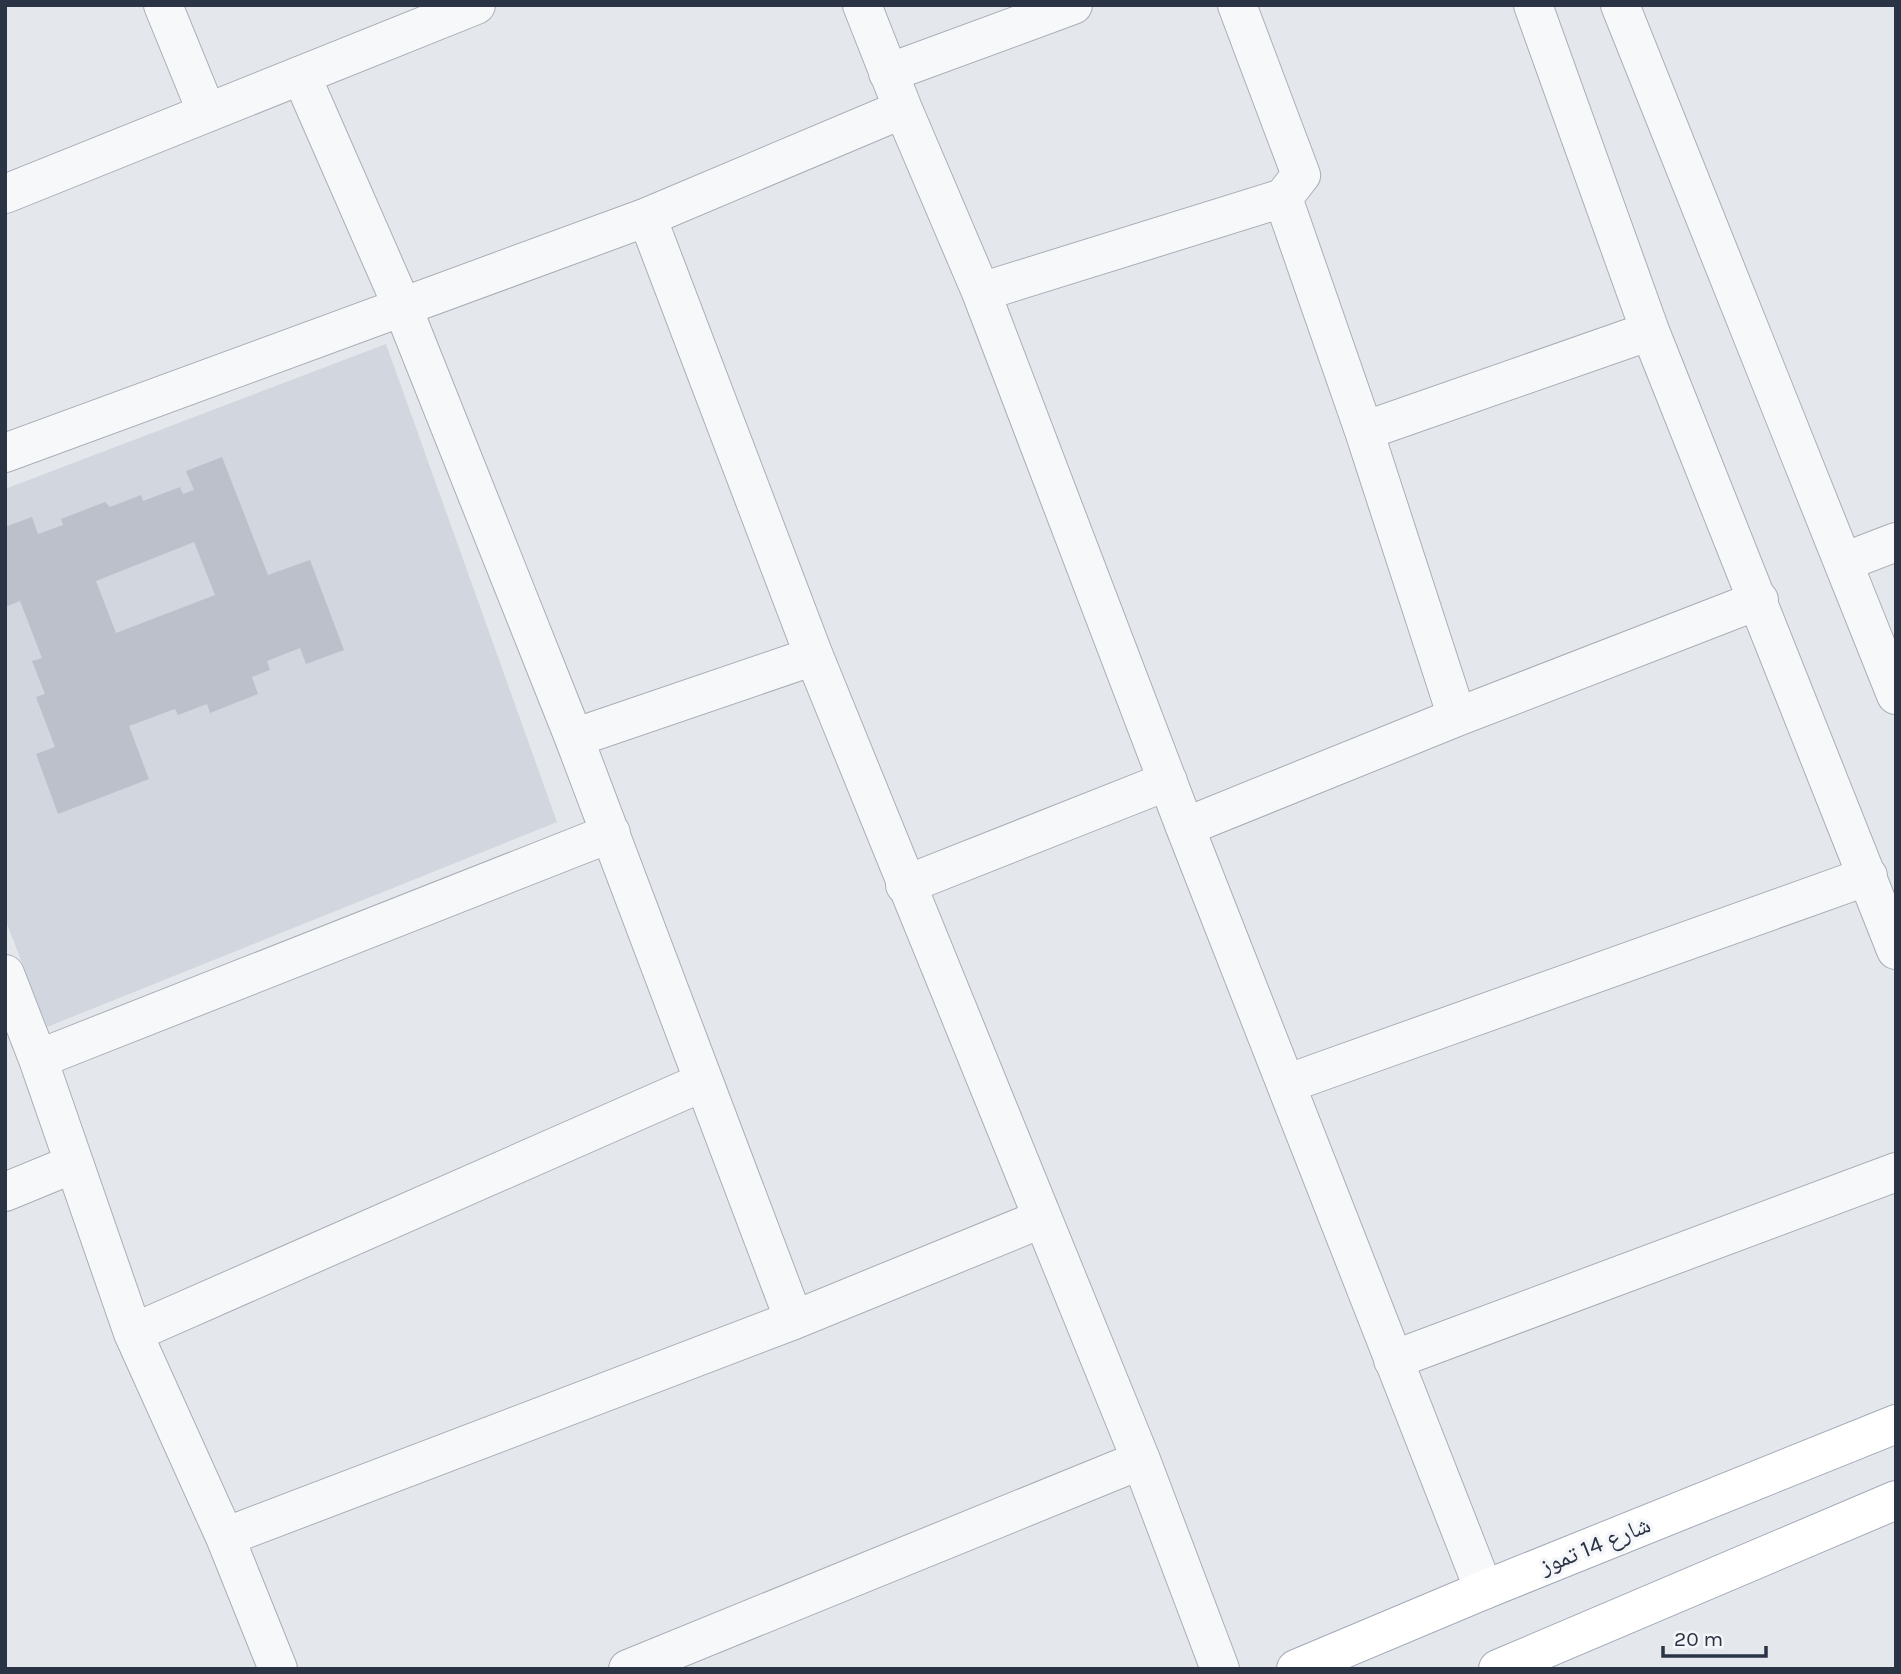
<svg xmlns="http://www.w3.org/2000/svg" width="1901" height="1674" viewBox="0 0 1901 1674" font-family="Karla,'Noto Naskh Arabic',sans-serif">
<rect width="100%" height="100%" fill="#e4e7ec"/>
<path fill="#d2d6de" d="M 386,344 L 557,822 L 47,1027 L 5,919 L 5,489 Z"/>
<path fill="#bbc0ca" fill-rule="evenodd" d="M 222,457 L 268,575 L 310,560 L 344,650 L 306,664 L 300,648 L 267,661 L 270,670 L 252,677 L 258,694 L 210,713 L 207,704 L 178,715 L 175,709 L 129,726 L 149,779 L 58,814 L 36,754 L 55,747 L 36,697 L 45,694 L 32,661 L 42,658 L 20,601 L 5,607 L 5,527 L 32,517 L 38,534 L 63,525 L 61,519 L 105,502 L 110,507 L 141,495 L 143,501 L 180,487 L 183,494 L 194,490 L 186,471 ZM 194,542 L 215,595 L 116,633 L 96,581 Z"/>
<g fill="none" stroke-linecap="round" stroke-linejoin="round">
<defs>
<path id="minor" d="M 163,5 L 207,113
M 862,5 L 903,109 L 981,292 L 1185,827 L 1484,1590
M 1533,5 L 1650,331 L 1896,950
M 1620,5 L 1896,695
M 888,73 L 1073,5
M 301,75 L 402,306 L 574,738 L 794,1320
M 5,194 L 476,5
M 1283,198 L 1364,431 L 1457,717
M 647,217 L 814,656 L 1141,1460 L 1220,1669
M 981,292 L 1283,198 L 1301,175 L 1237,5
M 1364,431 L 1650,331
M 5,453 L 647,217 L 903,109
M 1844,562 L 1896,542
M 574,738 L 814,656
M 1185,827 L 1457,717 L 1759,600
M 905,885 L 1168,781
M 5,974 L 38,1059 L 133,1333 L 225,1537 L 278,1669
M 38,1059 L 611,833
M 1286,1084 L 1868,876
M 5,1192 L 73,1164
M 133,1333 L 703,1082
M 1393,1360 L 1896,1172
M 225,1537 L 794,1320 L 1041,1219
M 628,1669 L 1141,1460"/>
<path id="major" d="M 1296,1669 L 1484,1590 L 1896,1424
M 1498,1669 L 1896,1500"/>
</defs>
<use href="#minor" stroke="#a9aeb7" stroke-width="40"/>
<use href="#major" stroke="#a3abb8" stroke-width="40"/>
<use href="#minor" stroke="#f7f8fa" stroke-width="38"/>
<use href="#major" stroke="#fff" stroke-width="38"/>
</g>
<g text-anchor="middle" dominant-baseline="central" stroke-width="7" stroke-linejoin="round" paint-order="stroke">
<g font-size="24" fill="#2b3445" stroke="#f4f6f9">
<text transform="translate(1595 1545) rotate(-22)">شارع 14 تموز</text>
</g>
</g>
<rect width="1901" height="1674" fill="none" stroke="#2b3445" stroke-width="14"/>
<path d="M1663 1646v10h103v-10" fill="none" stroke="#2b3445" stroke-width="3.5"/>
<text x="1674" y="1646" font-size="21" fill="#2b3445" stroke="#f4f6f9" stroke-width="5" paint-order="stroke">20 m</text>
</svg>
